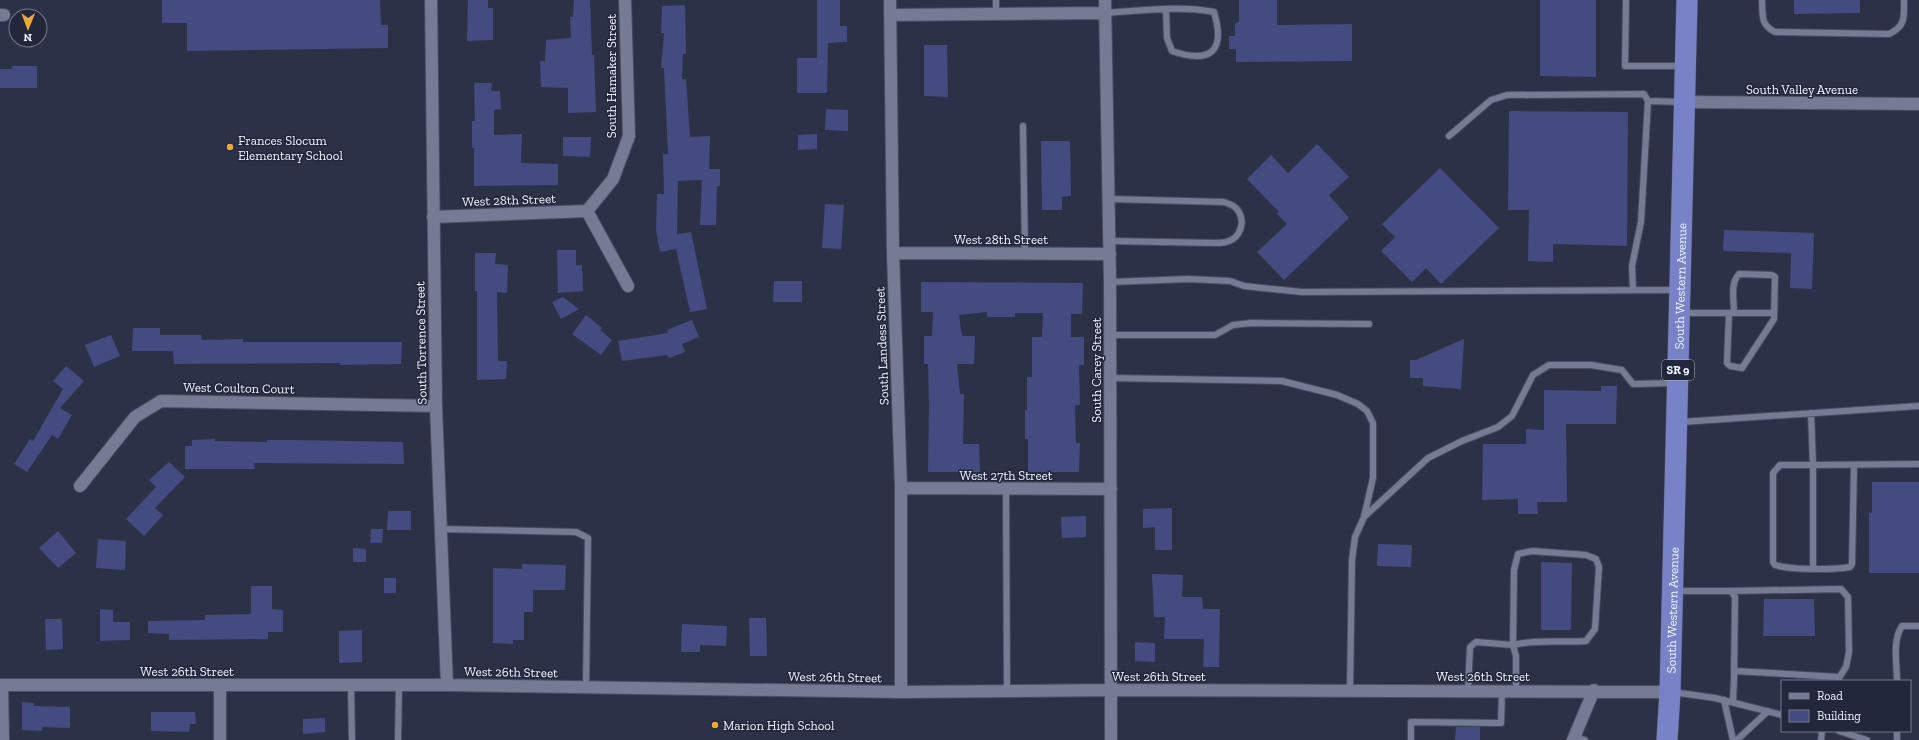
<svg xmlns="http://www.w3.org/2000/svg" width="1919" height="740" viewBox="0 0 1919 740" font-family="'Zilla Slab',serif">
<rect width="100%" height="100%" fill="#2d3147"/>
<path fill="#444b81" d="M 162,0 L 380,0 L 381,25 L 388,25 L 388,48 L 187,51 L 187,23 L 162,23 Z
M 468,0 L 488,0 L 488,8 L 493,8 L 493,40 L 467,41 Z
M 574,0 L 590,0 L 592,55 L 594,55 L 596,112 L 568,113 L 568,88 L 541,87 L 540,61 L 545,61 L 546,40 L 571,38 L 570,17 L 573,17 Z
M 817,0 L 840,0 L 840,26 L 847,26 L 847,42 L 828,43 L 827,93 L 797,93 L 797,58 L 817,58 Z
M 1239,0 L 1277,0 L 1277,25 L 1352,24 L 1352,61 L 1236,62 L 1236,49 L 1229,49 L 1229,36 L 1235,36 L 1235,23 L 1239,22 Z
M 1540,0 L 1596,0 L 1596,77 L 1540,76 Z
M 1794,0 L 1860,0 L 1860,13 L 1794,14 Z
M 685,5 L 686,54 L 683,54 L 682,79 L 686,79 L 690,137 L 710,136 L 709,169 L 720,169 L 720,186 L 717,186 L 716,225 L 700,225 L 702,180 L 678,181 L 677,234 L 691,232 L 707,309 L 690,312 L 676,249 L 660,252 L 656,231 L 657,194 L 664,194 L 663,154 L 668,154 L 664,68 L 661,68 L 664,33 L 661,33 L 662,6 Z
M 924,45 L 947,45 L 948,97 L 924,96 Z
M 12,66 L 37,66 L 37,88 L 0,88 L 0,69 L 12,69 Z
M 474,83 L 492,83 L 491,91 L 500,91 L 501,109 L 494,110 L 494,135 L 522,134 L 521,163 L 558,164 L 558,185 L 474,186 L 474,148 L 472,148 L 472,121 L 475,121 Z
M 826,109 L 848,110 L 848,131 L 825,130 Z
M 1509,111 L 1628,112 L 1627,246 L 1553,244 L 1553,262 L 1528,261 L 1529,210 L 1508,210 Z
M 817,134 L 817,149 L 798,150 L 798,135 Z
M 563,137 L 591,137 L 590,157 L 563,156 Z
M 1041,141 L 1070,141 L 1071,196 L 1062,197 L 1062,210 L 1042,210 Z
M 1317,144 L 1349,177 L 1329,195 L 1349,218 L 1284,280 L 1257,252 L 1287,224 L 1277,214 L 1279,212 L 1247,179 L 1271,155 L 1288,173 Z
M 1440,168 L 1499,228 L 1441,284 L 1426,268 L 1412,282 L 1381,251 L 1395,237 L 1382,224 Z
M 825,204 L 844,205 L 841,249 L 822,248 Z
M 1724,230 L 1814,233 L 1812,289 L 1790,288 L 1791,253 L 1723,251 Z
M 557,250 L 576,250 L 576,265 L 582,265 L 583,291 L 558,293 Z
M 475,253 L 496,253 L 495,264 L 508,265 L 507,293 L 497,292 L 498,361 L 507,361 L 506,379 L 477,380 L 477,291 L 475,291 Z
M 774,281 L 802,281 L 802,302 L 773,302 Z
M 921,282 L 1083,283 L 1082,314 L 1071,314 L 1071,337 L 1084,337 L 1084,365 L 1079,365 L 1080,405 L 1075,405 L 1076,443 L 1080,443 L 1079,472 L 1028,472 L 1028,439 L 1025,439 L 1025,410 L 1027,410 L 1027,377 L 1032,377 L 1032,337 L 1042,337 L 1043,313 L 1015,313 L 1015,317 L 987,317 L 987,312 L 959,315 L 962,336 L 975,336 L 974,364 L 957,364 L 960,394 L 964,394 L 963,444 L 979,444 L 980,472 L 928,472 L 929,405 L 928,364 L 924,364 L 924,336 L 932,336 L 933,312 L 921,312 Z
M 563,297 L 579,309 L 561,319 L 552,302 Z
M 586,315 L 602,328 L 600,330 L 612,340 L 601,355 L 572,334 Z
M 692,320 L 699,337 L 682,344 L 685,352 L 669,358 L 667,355 L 622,361 L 618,341 L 668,333 L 667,330 Z
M 133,328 L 160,328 L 160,335 L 201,335 L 202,340 L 243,339 L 243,342 L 402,342 L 401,364 L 340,365 L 340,363 L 174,364 L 173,351 L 132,351 Z
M 111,335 L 120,356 L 94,367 L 85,345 Z
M 1464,339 L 1461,389 L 1423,386 L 1423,378 L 1410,378 L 1410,360 L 1416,360 Z
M 66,366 L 84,381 L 60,408 L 72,415 L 58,439 L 52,435 L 27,472 L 14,464 L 30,439 L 33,441 L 63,389 L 53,381 Z
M 1601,386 L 1617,386 L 1616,424 L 1566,424 L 1567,502 L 1537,502 L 1538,514 L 1518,514 L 1518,499 L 1482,500 L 1483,444 L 1526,444 L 1526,429 L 1544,430 L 1544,390 L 1601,391 Z
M 215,439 L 215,441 L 267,442 L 267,440 L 294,440 L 403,442 L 404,464 L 254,463 L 255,469 L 185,469 L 185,446 L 192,446 L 192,440 Z
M 169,462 L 185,477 L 155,508 L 163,515 L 144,536 L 126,519 L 156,487 L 149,480 Z
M 1872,482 L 1919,482 L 1919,573 L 1869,573 L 1869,512 L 1872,513 Z
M 1172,508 L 1172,550 L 1155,550 L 1155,527 L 1143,528 L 1143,509 Z
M 388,511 L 411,511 L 411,530 L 387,530 Z
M 1086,516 L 1086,537 L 1062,538 L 1061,517 Z
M 371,529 L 383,529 L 382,543 L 370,543 Z
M 58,531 L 76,553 L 58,568 L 39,548 Z
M 98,539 L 126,541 L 125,570 L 96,568 Z
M 1378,544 L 1412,545 L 1411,567 L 1377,566 Z
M 353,548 L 366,549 L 366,562 L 353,562 Z
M 1541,562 L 1572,563 L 1571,630 L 1541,630 Z
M 522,564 L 566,565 L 565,590 L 533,590 L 533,612 L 524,612 L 524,640 L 513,640 L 513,644 L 493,643 L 493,568 L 522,569 Z
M 1152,574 L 1183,575 L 1182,597 L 1202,597 L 1203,609 L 1220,609 L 1219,667 L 1203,667 L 1204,639 L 1164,639 L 1165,617 L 1154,617 Z
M 384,578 L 396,578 L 396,593 L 384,593 Z
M 251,586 L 272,586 L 272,609 L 283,610 L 283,632 L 268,632 L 268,639 L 169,640 L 169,634 L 148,633 L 148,621 L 205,620 L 205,615 L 251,614 Z
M 1764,599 L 1814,599 L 1815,636 L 1763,636 Z
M 100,609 L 113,610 L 113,622 L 130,622 L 130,640 L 100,641 Z
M 749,618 L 766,618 L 767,656 L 750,656 Z
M 45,619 L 62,619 L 63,649 L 46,650 Z
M 682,624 L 727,626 L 726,646 L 700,645 L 700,652 L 681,652 Z
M 362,630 L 362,662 L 339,663 L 339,631 Z
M 1135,642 L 1155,643 L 1155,662 L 1135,661 Z
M 22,702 L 34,703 L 34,706 L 70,707 L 70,728 L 42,727 L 42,731 L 22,730 Z
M 151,712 L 195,712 L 196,724 L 190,724 L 189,732 L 151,731 Z
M 325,718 L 325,732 L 303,734 L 303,719 Z
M 1456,727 L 1480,727 L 1480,740 L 1455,740 Z"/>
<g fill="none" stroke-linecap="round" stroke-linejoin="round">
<defs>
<path id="lane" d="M 996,0 L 996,14
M 1626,0 L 1625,66 L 1682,66
M 1762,0 C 1763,16 1760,24 1775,32 L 1889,34 C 1906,26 1904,17 1904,0
M 1105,13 C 1139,11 1180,5 1214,12 C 1226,52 1210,64 1172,51 L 1167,38 L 1166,10
M 1023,126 L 1025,253
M 1449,136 L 1491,100 L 1507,95 L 1644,94 L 1648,101
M 1109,199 L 1224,202 C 1230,204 1236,206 1239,212 C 1245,223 1240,237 1229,241 C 1225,243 1220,243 1216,243 L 1110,241
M 1110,282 L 1188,279 L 1230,281 L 1244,286 L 1302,292 L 1677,290
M 1633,290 L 1632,266 L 1641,222 L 1648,101 L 1682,102
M 1681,313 L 1774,313
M 1729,313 L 1727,363 L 1730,366 L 1742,368 L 1774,319 L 1775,277 L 1772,275 L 1739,274 C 1730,283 1734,301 1734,313
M 1110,335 L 1215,335 L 1233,325 L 1251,323 L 1369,324
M 1110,378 L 1282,381 L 1337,395 L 1358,404 L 1367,411 L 1373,423 L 1373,478 L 1364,517
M 1811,413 L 1813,465 L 1919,464
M 1681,422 L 1919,406
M 1006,489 L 1007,691
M 441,529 L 576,532 L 588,538 L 586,687
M 1532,551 L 1586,555 L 1596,559 L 1599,567 L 1595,629 L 1586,641 C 1562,643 1537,639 1513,645 L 1514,570 L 1518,554 Z
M 1813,568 L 1813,465 L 1780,465 L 1773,473 L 1773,562 L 1775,565 C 1790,570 1834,570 1850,567 L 1852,564 L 1854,465
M 1676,591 L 1731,591 L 1735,597 L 1734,678 L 1733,702
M 1731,591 L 1841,589 L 1848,597 L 1849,652 L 1846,667 L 1837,681
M 1735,671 L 1839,677
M 1897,681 C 1897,664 1892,641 1902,626 L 1919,626
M 351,685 L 352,740
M 1350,690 L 1352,560 L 1355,537 L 1364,517 L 1428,458 L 1462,441 L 1498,427 L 1512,416 L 1533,375 L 1549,365 L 1591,365 L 1622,370 L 1633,384 L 1674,383
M 1468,690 L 1470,647 L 1476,642 L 1513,645 L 1516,656 L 1516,690
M 1672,692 L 1715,698 L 1782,715
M 1724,700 L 1733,740
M 1839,731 L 1867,740
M 1897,731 L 1897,740
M 1575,737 L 1585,740
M 398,740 L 399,685
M 1411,740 L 1411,722 L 1501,723 L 1502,690
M 1737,740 L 1768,711
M 1821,740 L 1822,731"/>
<path id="street" d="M 431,0 L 436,406 L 447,685
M 890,0 L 893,253 L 901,488 L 901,692
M 1105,0 L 1110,282 L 1111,740
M 0,15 L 4,15
M 890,15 L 1105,13
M 1685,102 L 1919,104
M 587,211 L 613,179 L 629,136 L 625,0
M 587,211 L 628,286
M 433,217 L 587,211
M 893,253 L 1110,254
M 80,486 L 135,417 L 161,401 L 436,406
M 901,488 L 1111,489
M 0,685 L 447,685 L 901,692 L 1111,690 L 1670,692
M 2,685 L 3,740
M 220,740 L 220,685
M 1573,740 L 1594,690"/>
<g id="highway">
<path id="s1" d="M 1667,740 L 1670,692 L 1687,0"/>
</g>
</defs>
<use href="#lane" stroke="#4a4d5f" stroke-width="8"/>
<use href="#street" stroke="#4a4d5f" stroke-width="14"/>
<use href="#highway" stroke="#4a4d5f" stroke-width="22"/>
<use href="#lane" stroke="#767b95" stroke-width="6"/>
<use href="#street" stroke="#767b95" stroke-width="12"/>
<use href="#highway" stroke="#7782c7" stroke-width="21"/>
</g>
<g fill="#eba93a" stroke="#23273c" stroke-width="1.5">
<circle cx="230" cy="147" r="4"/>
<circle cx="715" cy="725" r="4"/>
</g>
<g text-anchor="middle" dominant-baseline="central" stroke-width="3" stroke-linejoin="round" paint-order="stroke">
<rect fill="#23273c" stroke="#b2b6c4" stroke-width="1" x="1662" y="360" width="32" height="20" rx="3"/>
<g font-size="12" font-weight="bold" fill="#f0f3ff">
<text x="1678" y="370">SR 9</text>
</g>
<g font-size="13" fill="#f0f3ff" stroke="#23273c">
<text transform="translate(611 76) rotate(-90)">South Hamaker Street</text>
<text x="1802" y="89">South Valley Avenue</text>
<text transform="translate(509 200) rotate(-2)">West 28th Street</text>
<text x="1001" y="239">West 28th Street</text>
<text stroke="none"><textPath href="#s1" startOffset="454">South Western Avenue</textPath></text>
<text transform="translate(421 343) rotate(-91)">South Torrence Street</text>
<text transform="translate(882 346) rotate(-92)">South Landess Street</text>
<text transform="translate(1096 370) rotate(-90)">South Carey Street</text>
<text transform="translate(239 388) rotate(1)">West Coulton Court</text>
<text x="1006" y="475">West 27th Street</text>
<text stroke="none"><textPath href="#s1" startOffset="130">South Western Avenue</textPath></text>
<text x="187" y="671">West 26th Street</text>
<text transform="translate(511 672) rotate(1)">West 26th Street</text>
<text x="1159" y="676">West 26th Street</text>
<text x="1483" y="676">West 26th Street</text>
<text transform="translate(835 677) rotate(1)">West 26th Street</text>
</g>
<g font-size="13" fill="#f0f3ff" stroke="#23273c" text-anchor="start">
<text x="238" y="140">Frances Slocum<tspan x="238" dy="15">Elementary School</tspan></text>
<text x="723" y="725">Marion High School</text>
</g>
</g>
<rect x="1781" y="680" width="130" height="52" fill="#23273c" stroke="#75798a"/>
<rect x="1789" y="693" width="20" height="6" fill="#767b95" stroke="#75798a"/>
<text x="1817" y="700" font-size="12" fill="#f0f3ff">Road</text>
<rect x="1789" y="710" width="20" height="12" fill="#444b81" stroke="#75798a"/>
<text x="1817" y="720" font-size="12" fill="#f0f3ff">Building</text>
<g transform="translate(28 28) rotate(181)"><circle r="19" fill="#23273c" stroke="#75798a"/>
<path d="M0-3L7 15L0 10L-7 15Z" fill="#eba93a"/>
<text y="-6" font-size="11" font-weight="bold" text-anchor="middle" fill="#f0f3ff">N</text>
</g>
</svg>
